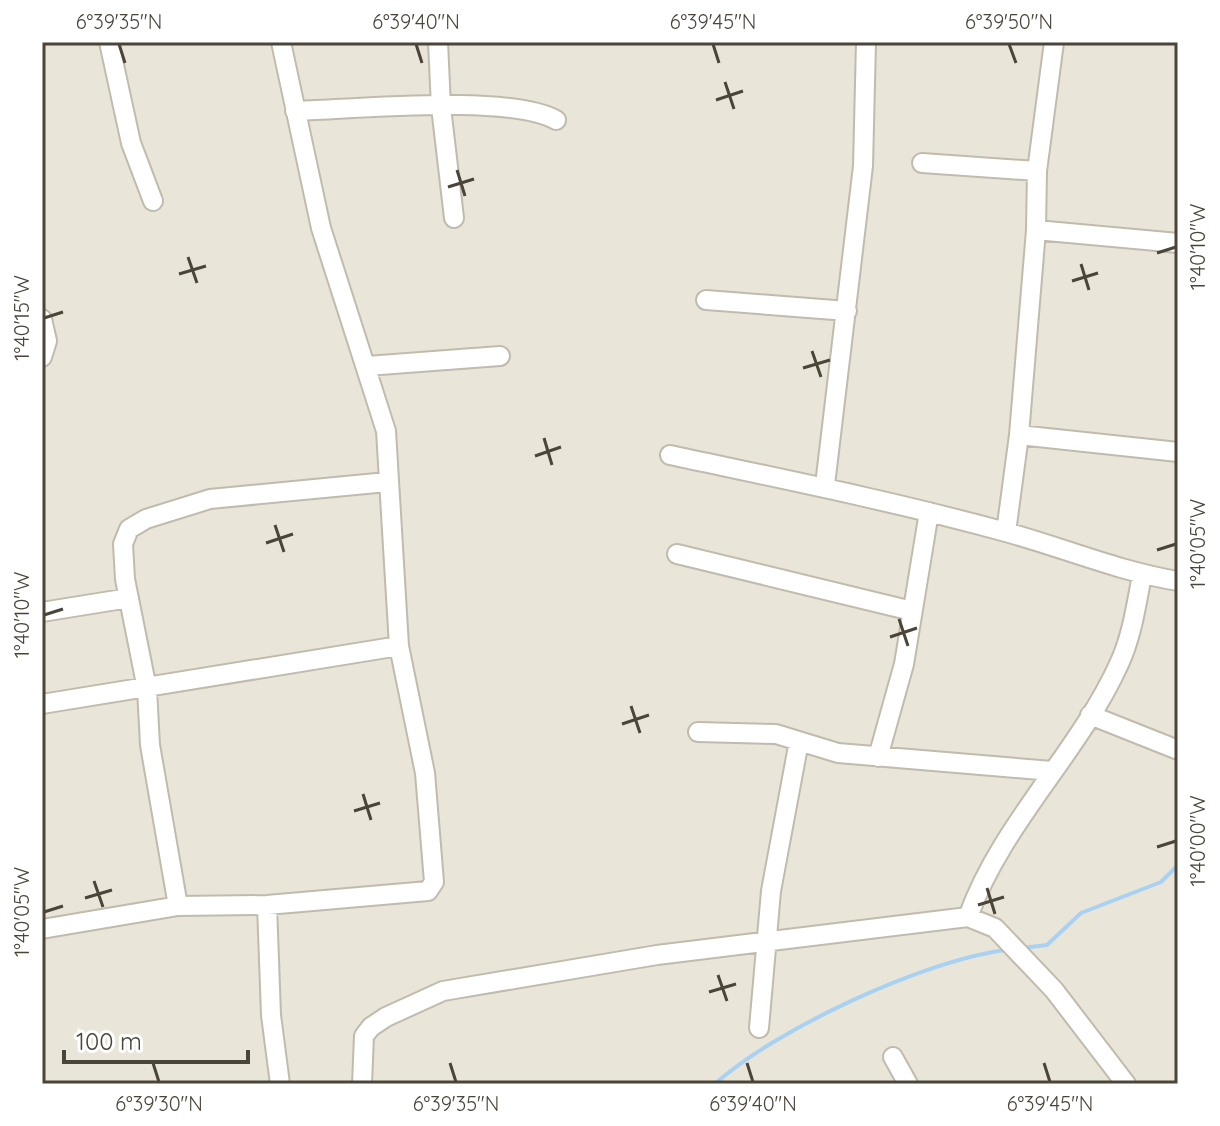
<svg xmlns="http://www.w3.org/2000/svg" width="1220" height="1126" viewBox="0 0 1220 1126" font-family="Quicksand,sans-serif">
<rect width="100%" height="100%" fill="#f6f3eb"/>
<path fill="#eae5d9" d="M 42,42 L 1178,42 L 1178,1084 L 42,1084 Z"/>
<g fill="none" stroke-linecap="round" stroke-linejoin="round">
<path stroke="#a9d1f1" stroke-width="4" d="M 1022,948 L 1047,945 L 1081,913 L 1161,882 L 1178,865
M 715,1084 C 776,1029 925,960 1006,950"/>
<defs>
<path id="minor" d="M 109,42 L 131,143 L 153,201
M 438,42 L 441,107 L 454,218
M 295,111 C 355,109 510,94 556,120
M 922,163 L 1037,171
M 1036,230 L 1178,243
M 706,300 L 847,311
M 42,319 L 47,341 L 42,357
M 367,366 L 500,356
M 1019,435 L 1178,452
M 670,455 C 782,479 892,501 1002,531 C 1062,547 1117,571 1178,581
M 825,485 L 863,166 L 866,42
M 1006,532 L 1019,435 L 1036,230 L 1037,171 L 1054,42
M 677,554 L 912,611
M 42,612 L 129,598
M 42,704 L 399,646
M 1090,715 L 1178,750
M 698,732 L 776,734 L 838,753 L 1052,771
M 878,757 L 904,664 L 929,512
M 267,905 L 271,1015 L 280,1084
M 178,906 L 150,745 L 147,689 L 125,579 L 123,544 L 129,529 L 146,519 L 210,499 L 387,482
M 968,917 L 995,928 L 1054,990 L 1126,1084
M 42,929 L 178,906 L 267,905 L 428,891 L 434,882 L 425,773 L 399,646 L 386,431 L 321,228 L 281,42
M 759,1028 L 771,891 L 799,741
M 893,1057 L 908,1084
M 362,1084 L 364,1036 L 371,1027 L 386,1017 L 443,991 L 657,955 L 968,917 C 1002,823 1078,754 1119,664 C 1132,636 1136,606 1142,575"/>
</defs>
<use href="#minor" stroke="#c1bbae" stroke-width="22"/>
<use href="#minor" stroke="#fff" stroke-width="18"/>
</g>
<path fill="none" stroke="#4a4439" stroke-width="3" d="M 119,44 L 125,63M 416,44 L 422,63M 713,44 L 719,63M 1009,44 L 1016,63M 725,82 L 734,109M 716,100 L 743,91M 457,170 L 465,196M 448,187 L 474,179M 1157,253 L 1176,247M 188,257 L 197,283M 1081,264 L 1089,290M 179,274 L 206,266M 1072,281 L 1098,273M 44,318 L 63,312M 812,351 L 821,377M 803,368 L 830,360M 544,438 L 552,465M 535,456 L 561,447M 275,525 L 284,552M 266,543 L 293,534M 1157,550 L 1176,544M 44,615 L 63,609M 899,619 L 908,646M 890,637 L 917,628M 631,706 L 640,733M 622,724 L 649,715M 363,794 L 371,820M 354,811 L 380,803M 1157,847 L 1176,841M 94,881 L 103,907M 987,888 L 995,914M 85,898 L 112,890M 978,905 L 1004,897M 44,912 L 63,906M 718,975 L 727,1001M 709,992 L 736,984M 153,1063 L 159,1082M 450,1063 L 456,1082M 747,1063 L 753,1082M 1044,1063 L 1050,1082"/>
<rect width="1220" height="1126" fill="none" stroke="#ffffff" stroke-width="88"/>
<path d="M64 1050v12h184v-12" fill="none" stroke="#4a4439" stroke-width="4"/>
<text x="76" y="1050" font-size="24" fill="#4a4439" stroke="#ffffff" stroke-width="6" paint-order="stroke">100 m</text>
<rect x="44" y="44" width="1132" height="1038" fill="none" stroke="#4a4439" stroke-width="3"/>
<g font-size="20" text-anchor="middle" fill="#4a4439">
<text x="119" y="29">6°39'35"N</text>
<text x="416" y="29">6°39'40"N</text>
<text x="713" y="29">6°39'45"N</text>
<text x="1009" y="29">6°39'50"N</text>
<text transform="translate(1198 247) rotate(-90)" y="7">1°40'10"W</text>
<text transform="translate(22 318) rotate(-90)" y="7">1°40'15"W</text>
<text transform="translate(1198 544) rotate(-90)" y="7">1°40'05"W</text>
<text transform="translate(22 615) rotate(-90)" y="7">1°40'10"W</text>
<text transform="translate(1198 841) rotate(-90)" y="7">1°40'00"W</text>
<text transform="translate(22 912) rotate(-90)" y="7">1°40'05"W</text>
<text x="159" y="1111">6°39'30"N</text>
<text x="456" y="1111">6°39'35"N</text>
<text x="753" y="1111">6°39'40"N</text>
<text x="1050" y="1111">6°39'45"N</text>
</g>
</svg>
